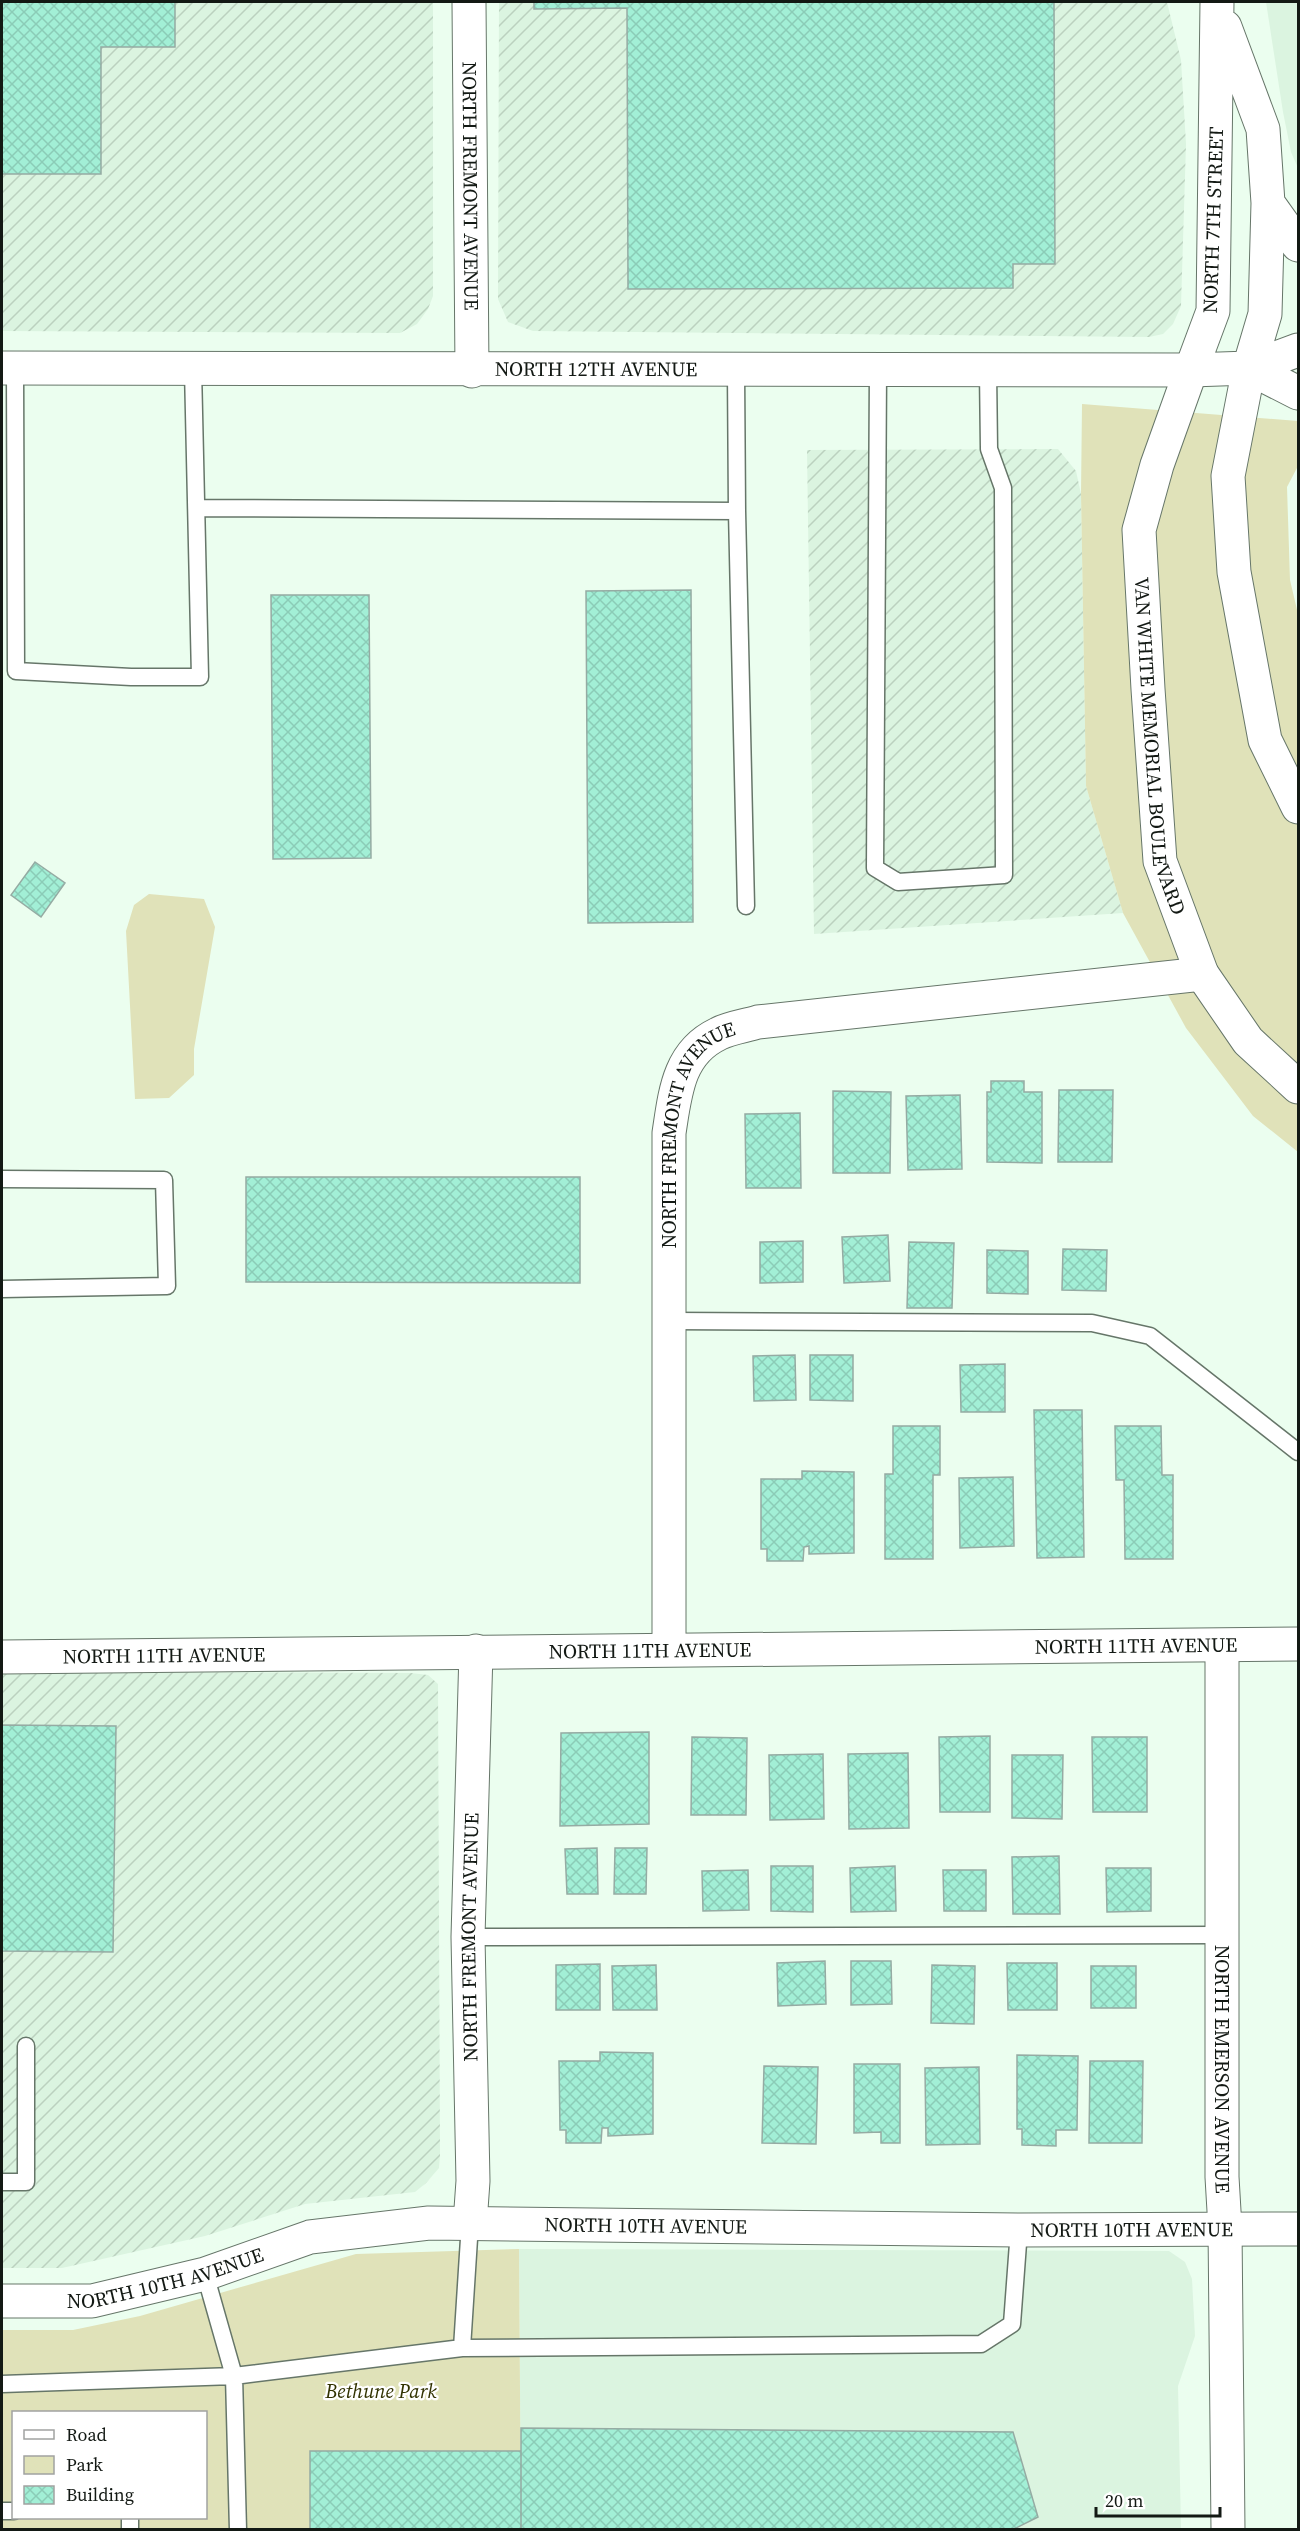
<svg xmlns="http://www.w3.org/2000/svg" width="1300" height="2531" viewBox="0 0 1300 2531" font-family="'Source Serif 4',serif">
<defs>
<pattern id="industrial-furrows" width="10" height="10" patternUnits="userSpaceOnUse" patternTransform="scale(1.5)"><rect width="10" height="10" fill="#dbf4e0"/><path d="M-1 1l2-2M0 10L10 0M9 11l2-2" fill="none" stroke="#bbd1bf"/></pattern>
<pattern id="building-cross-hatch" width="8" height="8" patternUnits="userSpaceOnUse" patternTransform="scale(1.5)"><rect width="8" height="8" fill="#a2efd6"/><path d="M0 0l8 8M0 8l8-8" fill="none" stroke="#8bccb7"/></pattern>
</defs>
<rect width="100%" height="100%" fill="#ebfeef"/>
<path fill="#dbf4e0" d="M 1266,2 L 1298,2 L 1298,168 L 1291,152 L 1283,112 Z
M 519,2249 L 1169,2251 L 1185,2262 L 1192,2279 L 1195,2336 L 1178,2386 L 1181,2529 L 521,2529 Z"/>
<path fill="url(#industrial-furrows)" d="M 2,2 L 433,2 L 433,296 L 428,309 L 417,324 L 400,333 L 2,331 Z
M 499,2 L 1167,2 L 1181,60 L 1186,144 L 1181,306 L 1173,324 L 1163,334 L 1149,337 L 533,331 L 508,322 L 498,299 Z
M 1058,449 L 1076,471 L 1081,494 L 1086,786 L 1123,913 L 814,934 L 807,450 Z
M 2,1672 L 411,1673 L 428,1675 L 438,1684 L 440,2155 L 439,2168 L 426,2183 L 415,2192 L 305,2204 L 205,2236 L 62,2268 L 2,2268 Z"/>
<path fill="#e0e2b9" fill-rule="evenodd" d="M 1082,404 L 1298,421 L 1298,466 L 1287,487 L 1290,580 L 1298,614 L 1298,1152 L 1253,1116 L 1186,1028 L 1123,913 L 1086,786 L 1081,494 Z
M 149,894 L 204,899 L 215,927 L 194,1049 L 194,1075 L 169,1098 L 135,1099 L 126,931 L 134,905 Z
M 519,2249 L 521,2529 L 2,2530 L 2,2330 L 73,2330 L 140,2316 L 356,2254 ZM 14,2412 L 206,2412 L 206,2518 L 14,2518 Z"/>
<path fill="url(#building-cross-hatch)" stroke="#95aba3" stroke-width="1.5" d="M 2,2 L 175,2 L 175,47 L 101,47 L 101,174 L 2,174 Z
M 534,2 L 1054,2 L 1055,264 L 1013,264 L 1013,288 L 628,289 L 627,8 L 534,9 Z
M 691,590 L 693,922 L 588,923 L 586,591 Z
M 271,595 L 369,595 L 371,858 L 273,859 Z
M 35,862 L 65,883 L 41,917 L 11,895 Z
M 991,1081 L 1024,1081 L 1024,1092 L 1042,1092 L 1042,1163 L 987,1162 L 987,1092 L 991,1092 Z
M 1059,1090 L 1113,1090 L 1112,1162 L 1058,1162 Z
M 833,1091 L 891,1092 L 890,1173 L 833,1173 Z
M 960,1095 L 962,1169 L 908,1170 L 906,1096 Z
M 800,1113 L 801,1188 L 746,1188 L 745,1114 Z
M 246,1177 L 580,1177 L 580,1283 L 246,1282 Z
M 888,1235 L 890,1281 L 844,1283 L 842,1237 Z
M 803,1241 L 803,1282 L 760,1283 L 760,1242 Z
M 909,1242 L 954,1243 L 952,1308 L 907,1308 Z
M 1063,1249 L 1107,1250 L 1106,1291 L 1062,1290 Z
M 987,1250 L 1028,1251 L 1028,1294 L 987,1293 Z
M 795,1355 L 796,1400 L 754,1401 L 753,1356 Z
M 810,1355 L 853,1355 L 853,1401 L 810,1400 Z
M 1005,1364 L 1005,1412 L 961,1412 L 960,1365 Z
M 1034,1410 L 1082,1410 L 1084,1557 L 1037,1558 Z
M 893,1426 L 940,1426 L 940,1475 L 933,1475 L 933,1559 L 885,1559 L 885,1474 L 893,1474 Z
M 1115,1426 L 1161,1426 L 1162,1475 L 1173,1475 L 1173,1559 L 1125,1559 L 1124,1480 L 1116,1480 Z
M 802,1471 L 854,1472 L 854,1553 L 809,1554 L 809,1546 L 804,1547 L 803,1561 L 767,1561 L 767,1549 L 761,1549 L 761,1479 L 802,1479 Z
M 1013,1477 L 1014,1546 L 960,1548 L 959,1478 Z
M 2,1725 L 116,1726 L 113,1952 L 2,1951 Z
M 649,1732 L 649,1824 L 560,1826 L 561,1733 Z
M 990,1736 L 990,1812 L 940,1812 L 939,1737 Z
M 692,1737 L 747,1738 L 746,1815 L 691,1815 Z
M 1092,1737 L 1147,1737 L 1147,1812 L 1093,1812 Z
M 908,1753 L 909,1828 L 849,1829 L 848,1754 Z
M 823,1754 L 824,1819 L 770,1820 L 769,1755 Z
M 1012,1755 L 1063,1755 L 1062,1819 L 1012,1818 Z
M 597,1848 L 598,1894 L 567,1894 L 565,1849 Z
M 615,1848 L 647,1848 L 646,1894 L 614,1894 Z
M 1059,1856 L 1060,1914 L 1013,1914 L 1012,1857 Z
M 771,1866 L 813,1866 L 813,1912 L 771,1911 Z
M 895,1866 L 896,1911 L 851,1912 L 850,1868 Z
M 1106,1868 L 1151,1868 L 1151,1911 L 1107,1912 Z
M 748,1870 L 749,1910 L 703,1911 L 702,1871 Z
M 943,1870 L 986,1870 L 986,1911 L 944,1911 Z
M 825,1961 L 826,2004 L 778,2006 L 777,1963 Z
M 851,1961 L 891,1961 L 892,2004 L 851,2005 Z
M 1007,1963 L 1057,1963 L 1057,2010 L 1008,2010 Z
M 600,1964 L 600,2010 L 556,2010 L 556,1965 Z
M 656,1965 L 657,2010 L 613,2010 L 612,1966 Z
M 932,1965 L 975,1966 L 974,2024 L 931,2023 Z
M 1091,1966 L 1136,1966 L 1136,2008 L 1091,2008 Z
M 600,2052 L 653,2053 L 653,2134 L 608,2136 L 608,2128 L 602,2128 L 601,2143 L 566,2143 L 566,2130 L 560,2130 L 559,2061 L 600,2061 Z
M 1017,2055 L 1078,2056 L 1077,2130 L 1056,2130 L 1056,2146 L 1022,2145 L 1022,2129 L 1017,2129 Z
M 1090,2061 L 1143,2061 L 1142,2143 L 1089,2143 Z
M 854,2064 L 900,2064 L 900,2143 L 881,2143 L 881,2132 L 854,2133 Z
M 764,2066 L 818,2067 L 816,2144 L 762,2143 Z
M 979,2067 L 980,2144 L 926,2145 L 925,2068 Z
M 521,2428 L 1013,2432 L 1038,2517 L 1012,2530 L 521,2530 Z
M 310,2451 L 521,2451 L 521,2530 L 310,2530 Z"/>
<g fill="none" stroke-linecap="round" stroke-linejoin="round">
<defs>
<path id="service" d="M 15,369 L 16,671 L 131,677 L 200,677 L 193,369
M 736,371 L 737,511
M 878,371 L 875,868 L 898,882 L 1004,875 L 1003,488 L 989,449 L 988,371
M 197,508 L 737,511 L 746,906
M 2,1179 L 164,1180 L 167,1286 L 2,1289
M 669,1321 L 1092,1323 L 1150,1336 L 1298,1452
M 468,1937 L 1221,1935
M 2,2182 L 26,2182 L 26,2046
M 470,2223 L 462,2348 L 981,2344 L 1012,2324 L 1019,2230
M 205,2274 L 234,2376 L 238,2530
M 2,2384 L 234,2376 L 462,2348
M 2,2511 L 14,2511
M 130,2518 L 130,2530"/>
<g id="minor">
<path id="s1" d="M 469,2 L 472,371"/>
<path id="s2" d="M 2,368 L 1191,370"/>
<path id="s3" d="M 1222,1646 L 1222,2177 L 1225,2228 L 1228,2530"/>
<path id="s4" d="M 669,1649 L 669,1133 C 675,1094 678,1053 718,1034 C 729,1028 745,1026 758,1022 L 1202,974"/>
<path id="s5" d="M 2,1657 L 1298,1644"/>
<path id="s6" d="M 470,2223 L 473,2181 L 468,1937 L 476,1651"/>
<path id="s7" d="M 2,2301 L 92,2301 L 205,2274 L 310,2237 L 429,2223 L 1019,2230 L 1298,2229"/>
</g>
<g id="tertiary">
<path d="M 1249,368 L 1228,476 L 1234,572 L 1265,740 L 1298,807"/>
<path id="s8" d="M 1191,370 L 1157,465 L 1139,530 L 1148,689 L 1160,861 L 1202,974 L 1248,1041 L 1298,1087"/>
</g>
<path id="secondary" d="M 1217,2 L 1213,311 L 1191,370 L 1249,368 L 1298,350
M 1225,27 L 1263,129 L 1268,203 L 1265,314 L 1249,368
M 1268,203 L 1298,245
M 1249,368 L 1298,393"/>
</defs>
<use href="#service" stroke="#667669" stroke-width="19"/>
<use href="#minor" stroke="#667669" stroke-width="35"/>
<use href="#tertiary" stroke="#667669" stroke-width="35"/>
<use href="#secondary" stroke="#667669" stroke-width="35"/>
<use href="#service" stroke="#fff" stroke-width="16"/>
<use href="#minor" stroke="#fff" stroke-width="33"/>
<use href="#tertiary" stroke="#fff" stroke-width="33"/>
<use href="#secondary" stroke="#fff" stroke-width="33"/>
</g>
<g text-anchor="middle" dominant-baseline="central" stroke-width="4.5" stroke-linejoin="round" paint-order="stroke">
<g font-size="20" fill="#131914" stroke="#fff">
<text stroke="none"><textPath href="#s1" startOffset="184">NORTH FREMONT AVENUE</textPath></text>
<text transform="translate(1213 220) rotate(-88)">NORTH 7TH STREET</text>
<text stroke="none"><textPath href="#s2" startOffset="594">NORTH 12TH AVENUE</textPath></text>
<text stroke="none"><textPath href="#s8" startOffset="386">VAN WHITE MEMORIAL BOULEVARD</textPath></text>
<text stroke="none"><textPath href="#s4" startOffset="525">NORTH FREMONT AVENUE</textPath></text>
<text stroke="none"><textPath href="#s5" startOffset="1134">NORTH 11TH AVENUE</textPath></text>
<text stroke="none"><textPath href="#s5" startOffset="648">NORTH 11TH AVENUE</textPath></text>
<text stroke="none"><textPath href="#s5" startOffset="162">NORTH 11TH AVENUE</textPath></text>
<text stroke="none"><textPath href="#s6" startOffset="286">NORTH FREMONT AVENUE</textPath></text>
<text stroke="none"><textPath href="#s3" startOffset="423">NORTH EMERSON AVENUE</textPath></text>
<text stroke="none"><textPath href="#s7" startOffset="654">NORTH 10TH AVENUE</textPath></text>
<text stroke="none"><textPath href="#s7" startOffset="1140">NORTH 10TH AVENUE</textPath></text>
<text stroke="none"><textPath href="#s7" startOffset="166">NORTH 10TH AVENUE</textPath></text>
</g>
<g font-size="20" font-style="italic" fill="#313200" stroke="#fff">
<text x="381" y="2391">Bethune Park</text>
</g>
</g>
<rect width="1300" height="2531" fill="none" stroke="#131914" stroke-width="6"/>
<rect x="12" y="2411" width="195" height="108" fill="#ffffff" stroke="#a1a3a1" stroke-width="1.5"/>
<rect x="24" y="2430" width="30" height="9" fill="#ffffff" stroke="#a1a3a1" stroke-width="1.5"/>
<text x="66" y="2441" font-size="18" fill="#131914">Road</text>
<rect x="24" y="2456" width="30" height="18" fill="#e0e2b9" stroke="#a1a3a1" stroke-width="1.5"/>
<text x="66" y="2471" font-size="18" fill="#131914">Park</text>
<rect x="24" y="2486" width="30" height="18" fill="url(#building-cross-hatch)" stroke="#a1a3a1" stroke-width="1.5"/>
<text x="66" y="2501" font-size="18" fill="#131914">Building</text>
<path d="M1096 2507v9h124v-9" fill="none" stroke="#131914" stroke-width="3"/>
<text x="1105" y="2507" font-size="18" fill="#131914" stroke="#ffffff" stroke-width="4.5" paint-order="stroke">20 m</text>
</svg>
